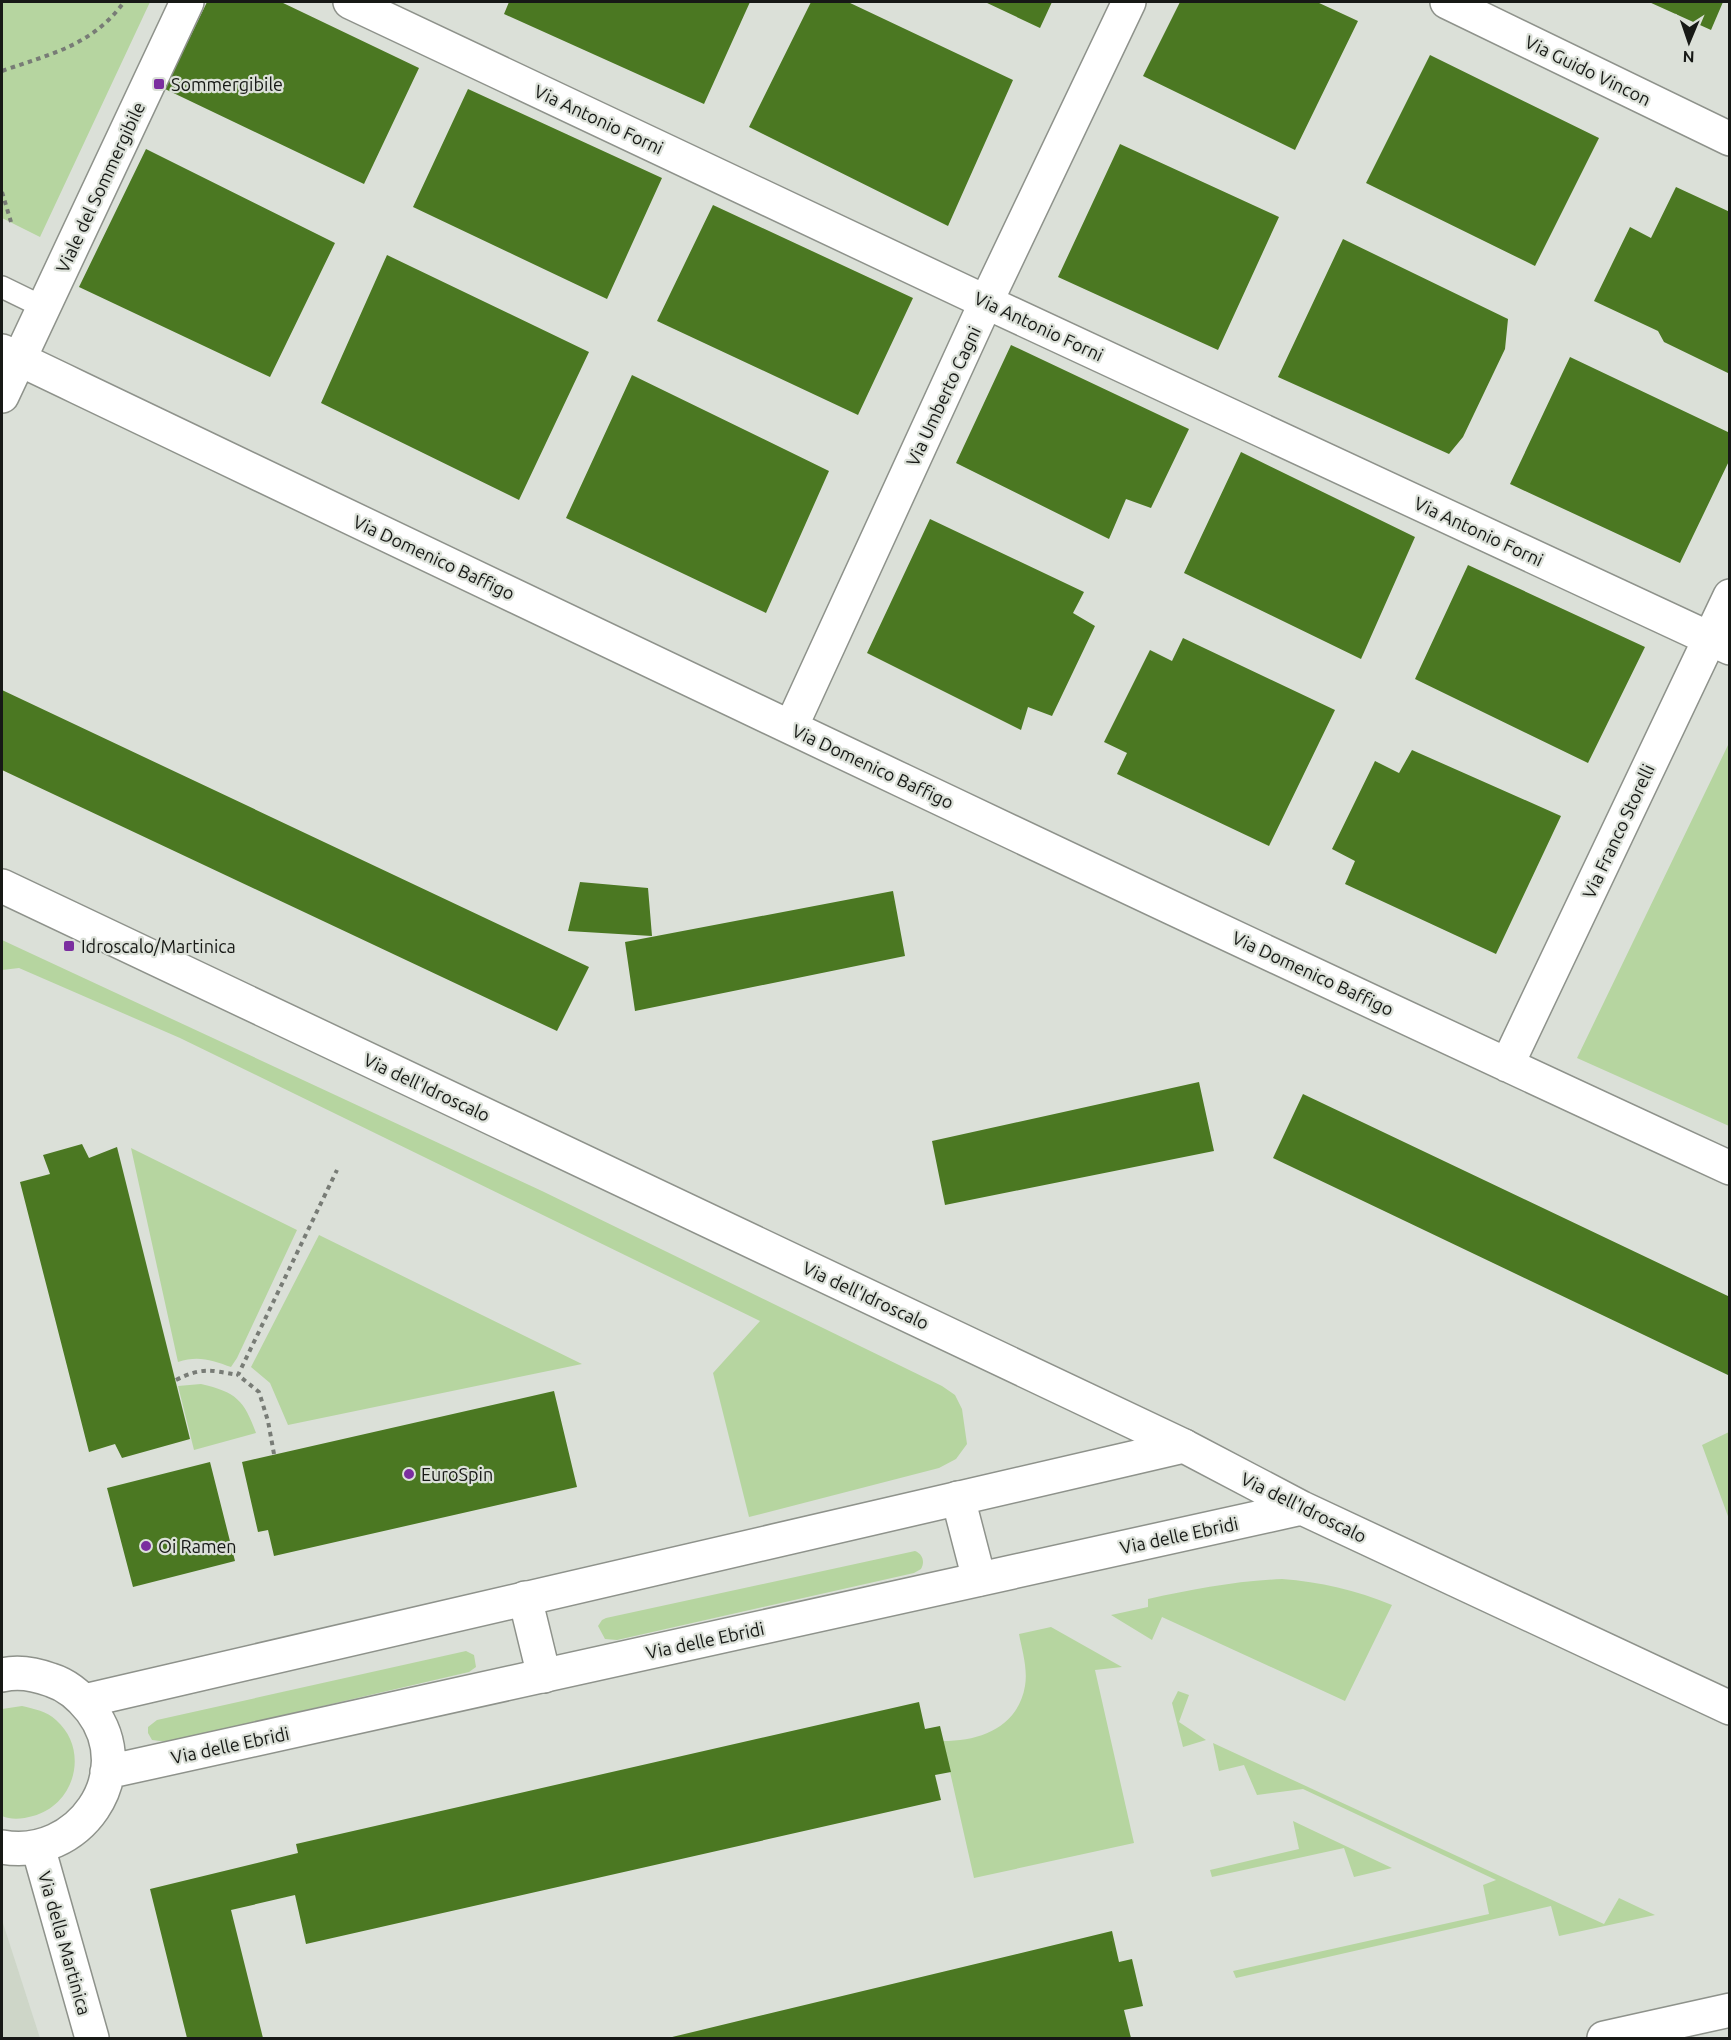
<svg xmlns="http://www.w3.org/2000/svg" width="1731" height="2040" viewBox="0 0 1731 2040" font-family="Ubuntu,sans-serif">
<rect width="100%" height="100%" fill="#dbe0d8"/>
<path fill="#ced6c8" d="M 2,1920 L 40,2038 L 2,2038 Z"/>
<path fill="#b6d5a0" d="M 2,2 L 150,2 L 40,237 L 2,218 Z
M 1729,743 L 1729,1126 L 1577,1058 Z
M 2,940 L 542,1191 L 942,1386 L 955,1395 L 962,1409 L 967,1444 L 956,1459 L 939,1468 L 749,1517 L 713,1373 L 760,1321 L 180,1038 L 19,968 L 2,970 Z
M 131,1148 L 297,1230 L 237,1358 L 231,1367 C 212,1360 198,1355 178,1362 Z
M 319,1235 L 582,1364 L 288,1425 L 270,1383 L 251,1367 Z
M 201,1384 C 236,1392 244,1400 256,1433 L 194,1450 L 178,1386 Z
M 1729,1432 L 1729,1519 L 1702,1445 Z
M 915,1551 C 923,1554 925,1562 921,1569 L 914,1573 L 617,1640 L 605,1639 L 598,1626 L 602,1620 L 606,1618 Z
M 1282,1579 C 1320,1582 1356,1590 1392,1605 L 1345,1701 L 1162,1617 L 1152,1640 L 1111,1615 L 1148,1607 L 1148,1599 C 1193,1589 1236,1581 1282,1579 Z
M 1051,1627 L 1122,1667 L 1095,1670 L 1134,1843 L 974,1878 L 943,1741 C 981,1741 1018,1727 1025,1686 C 1028,1669 1022,1650 1019,1634 Z
M 466,1651 L 474,1655 L 476,1667 L 469,1672 L 168,1742 L 152,1740 L 148,1733 L 148,1727 L 157,1720 Z
M 1178,1691 L 1189,1695 L 1179,1722 L 1206,1740 L 1183,1747 L 1172,1703 Z
M 22,1706 C 34,1709 47,1711 56,1720 C 90,1750 75,1805 33,1816 C 23,1819 11,1820 2,1816 L 2,1709 Z
M 1213,1743 L 1604,1924 L 1619,1898 L 1655,1915 L 1559,1936 L 1551,1906 L 1236,1978 L 1233,1971 L 1489,1914 L 1483,1885 L 1496,1880 L 1303,1789 L 1257,1795 L 1244,1765 L 1219,1771 Z
M 1293,1821 L 1392,1868 L 1354,1877 L 1344,1848 L 1212,1877 L 1210,1870 L 1299,1849 Z"/>
<path fill="#4b7822" d="M 207,2 L 281,2 L 419,68 L 364,184 L 165,89 Z
M 509,2 L 750,2 L 704,104 L 504,14 Z
M 811,2 L 848,2 L 1013,80 L 948,226 L 749,127 Z
M 985,2 L 1052,2 L 1040,28 Z
M 1180,2 L 1317,2 L 1358,21 L 1295,150 L 1143,76 Z
M 1649,2 L 1723,2 L 1711,30 Z
M 1430,55 L 1599,138 L 1535,266 L 1366,183 Z
M 468,89 L 662,178 L 607,299 L 413,207 Z
M 1120,144 L 1279,217 L 1218,350 L 1058,277 Z
M 146,149 L 335,243 L 270,377 L 79,287 Z
M 1676,187 L 1730,212 L 1730,374 L 1664,342 L 1658,331 L 1594,301 L 1630,227 L 1651,238 Z
M 713,205 L 913,298 L 858,415 L 657,321 Z
M 1343,239 L 1508,319 L 1505,349 L 1463,437 L 1449,454 L 1278,377 Z
M 387,255 L 589,352 L 519,500 L 321,403 Z
M 1011,345 L 1189,429 L 1151,508 L 1126,499 L 1109,539 L 956,463 Z
M 1570,357 L 1730,433 L 1730,459 L 1680,563 L 1510,484 Z
M 632,375 L 829,471 L 766,613 L 566,518 Z
M 1241,452 L 1415,537 L 1361,659 L 1184,573 Z
M 930,519 L 1084,592 L 1073,613 L 1095,626 L 1052,716 L 1028,707 L 1021,730 L 867,653 Z
M 1468,565 L 1645,647 L 1588,763 L 1415,679 Z
M 1183,638 L 1335,710 L 1269,846 L 1117,774 L 1127,753 L 1104,742 L 1150,650 L 1172,661 Z
M 2,690 L 589,967 L 557,1031 L 2,770 Z
M 1412,750 L 1561,816 L 1496,954 L 1345,884 L 1355,861 L 1332,849 L 1375,761 L 1399,773 Z
M 580,882 L 648,888 L 652,936 L 568,931 Z
M 893,891 L 905,956 L 635,1011 L 625,942 Z
M 1199,1082 L 1214,1151 L 945,1205 L 932,1141 Z
M 1303,1094 L 1730,1297 L 1730,1376 L 1273,1158 Z
M 82,1144 L 89,1158 L 117,1147 L 190,1439 L 122,1458 L 115,1444 L 89,1452 L 20,1182 L 50,1174 L 43,1155 Z
M 554,1391 L 577,1487 L 274,1556 L 268,1530 L 258,1532 L 242,1462 Z
M 210,1462 L 235,1561 L 133,1587 L 107,1488 Z
M 919,1702 L 925,1729 L 940,1726 L 951,1772 L 935,1775 L 941,1800 L 306,1944 L 295,1895 L 231,1910 L 263,2038 L 187,2038 L 150,1889 L 298,1853 L 296,1844 Z
M 1112,1931 L 1119,1962 L 1132,1959 L 1143,2006 L 1124,2010 L 1131,2038 L 668,2038 Z"/>
<g fill="none" stroke-linecap="round" stroke-linejoin="round">
<defs>
<path id="lane" d="M 2,287 L 43,307"/>
<path id="street" d="M 350,2 L 986,302 L 1730,648
M 1447,2 L 1730,139
M 2,351 C 577,626 1151,901 1730,1168
M 2,396 L 187,2
M 791,727 L 986,302 L 1129,2
M 2,886 L 1184,1446
M 1507,1065 L 1730,596
M 958,1498 L 979,1579
M 525,1598 L 544,1676
M 1604,2038 L 1730,2010"/>
<path id="secondary" d="M 2,1675 C 18,1671 35,1674 51,1680 C 67,1685 80,1696 91,1710 C 140,1775 78,1861 2,1847
M 84,1701 L 1184,1446 L 1302,1508 L 1730,1708
M 107,1772 L 1302,1508
M 38,1847 L 92,2038"/>
</defs>
<use href="#lane" stroke="#8e928b" stroke-width="24"/>
<use href="#street" stroke="#8e928b" stroke-width="36"/>
<use href="#secondary" stroke="#8e928b" stroke-width="36"/>
<path stroke="#787c76" stroke-width="4" stroke-dasharray="4.5 4.5" stroke-linecap="butt" d="M 2,71 C 50,54 92,46 124,2
M 2,192 L 11,222
M 176,1380 C 202,1367 210,1370 238,1375
M 274,1454 L 268,1421 L 259,1392 L 238,1375 L 337,1170"/>
<use href="#lane" stroke="#fff" stroke-width="21"/>
<use href="#street" stroke="#fff" stroke-width="33"/>
<use href="#secondary" stroke="#fff" stroke-width="33"/>
</g>
<g fill="#7b2e9f" stroke="#dbe0d8" stroke-width="2">
<rect x="153" y="78" width="12" height="12" rx="3"/>
<rect x="63" y="940" width="12" height="12" rx="3"/>
<circle cx="409" cy="1474" r="6"/>
<circle cx="146" cy="1546" r="6"/>
</g>
<g text-anchor="middle" dominant-baseline="central" stroke-width="4.5" stroke-linejoin="round" paint-order="stroke">
<g font-size="18" fill="#171916" stroke="#dbe0d8">
<text transform="translate(1588 70) rotate(26)">Via Guido Vincon</text>
<text transform="translate(599 119) rotate(25)">Via Antonio Forni</text>
<text transform="translate(100 187) rotate(-65)">Viale del Sommergibile</text>
<text transform="translate(1039 326) rotate(25)">Via Antonio Forni</text>
<text transform="translate(943 396) rotate(-65)">Via Umberto Cagni</text>
<text transform="translate(1479 531) rotate(25)">Via Antonio Forni</text>
<text transform="translate(434 557) rotate(25)">Via Domenico Baffigo</text>
<text transform="translate(873 766) rotate(25)">Via Domenico Baffigo</text>
<text transform="translate(1618 831) rotate(-65)">Via Franco Storelli</text>
<text transform="translate(1313 973) rotate(25)">Via Domenico Baffigo</text>
<text transform="translate(427 1087) rotate(25)">Via dell'Idroscalo</text>
<text transform="translate(866 1295) rotate(25)">Via dell'Idroscalo</text>
<text transform="translate(1304 1507) rotate(26)">Via dell'Idroscalo</text>
<text transform="translate(1179 1535) rotate(-12)">Via delle Ebridi</text>
<text transform="translate(705 1640) rotate(-12)">Via delle Ebridi</text>
<text transform="translate(230 1745) rotate(-12)">Via delle Ebridi</text>
<text transform="translate(65 1943) rotate(74)">Via della Martinica</text>
</g>
<g font-size="18" fill="#171916" stroke="#dbe0d8" text-anchor="start">
<text x="171" y="84">Sommergibile</text>
<text x="81" y="946">Idroscalo/Martinica</text>
<text x="421" y="1474">EuroSpin</text>
<text x="158" y="1546">Oi Ramen</text>
</g>
</g>
<rect width="1731" height="2040" fill="none" stroke="#171916" stroke-width="6"/>
<g transform="translate(1689 42) rotate(182)" stroke="#dbe0d8" stroke-width="4.5" paint-order="stroke">
<path d="M0-4.5L10 22L0 15L-10 22Z" fill="#171916"/>
<text y="-9" font-size="16" font-weight="bold" text-anchor="middle" fill="#171916">N</text>
</g>
</svg>
